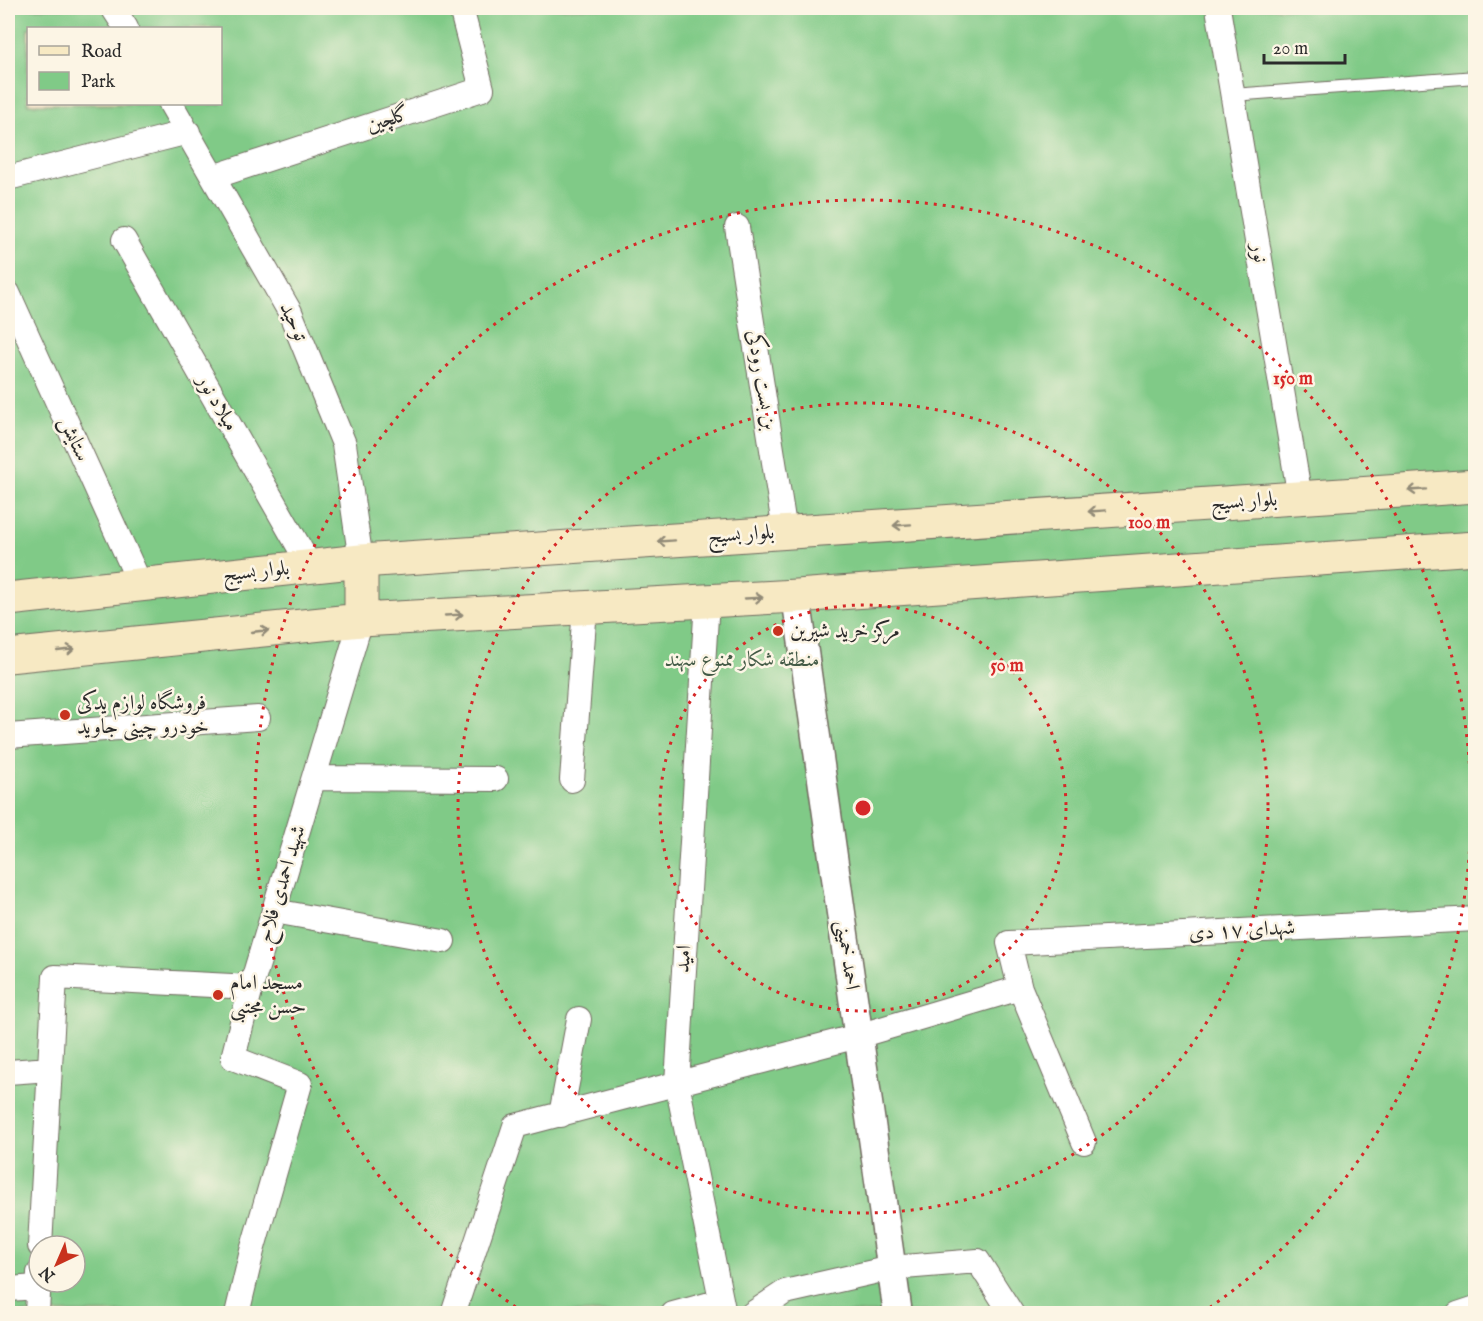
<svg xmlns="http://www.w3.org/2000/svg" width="1483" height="1321" viewBox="0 0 1483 1321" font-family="'IM FELL English',Amiri,serif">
<rect width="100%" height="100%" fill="#fcf5e5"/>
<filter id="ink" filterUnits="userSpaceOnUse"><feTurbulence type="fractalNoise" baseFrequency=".0167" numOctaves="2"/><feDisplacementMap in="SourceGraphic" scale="12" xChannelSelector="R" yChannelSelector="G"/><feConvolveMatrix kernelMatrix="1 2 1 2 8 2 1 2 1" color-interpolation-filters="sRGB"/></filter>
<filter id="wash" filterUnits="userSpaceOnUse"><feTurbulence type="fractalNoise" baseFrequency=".008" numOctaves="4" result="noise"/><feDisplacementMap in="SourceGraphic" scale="24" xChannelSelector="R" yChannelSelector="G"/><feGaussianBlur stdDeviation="1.35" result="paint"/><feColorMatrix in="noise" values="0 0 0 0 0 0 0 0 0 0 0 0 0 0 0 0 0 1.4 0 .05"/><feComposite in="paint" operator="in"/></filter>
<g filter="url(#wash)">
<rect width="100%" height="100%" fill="#f4dec0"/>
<path fill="#80ca87" stroke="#567a59" stroke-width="1.5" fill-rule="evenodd" d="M 8,8 L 1475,8 L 1475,1313 L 8,1313 ZM 28,28 L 220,28 L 220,104 L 28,104 ZM 39,1246 L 75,1246 L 75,1282 L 39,1282 Z"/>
</g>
<g filter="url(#ink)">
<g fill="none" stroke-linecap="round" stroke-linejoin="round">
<defs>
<path id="service" d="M 1233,95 L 1476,77"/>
<path id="minor" d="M 113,8 L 126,28
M 1218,8 L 1300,498
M 171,104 L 290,312 L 344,444 L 361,561
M 213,177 L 482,89 L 461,8
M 8,178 L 188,132
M 737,227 L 785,532
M 124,240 L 310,566
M 8,293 L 140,584
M 707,601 L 677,1083 L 724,1314
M 8,736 L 258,718
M 314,778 L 496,779
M 572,780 L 585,608
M 274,911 L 443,941
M 8,1072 L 50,1069
M 561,1115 L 579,1019
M 1084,1142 L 1020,988 L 1009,943 L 1476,919
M 40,1246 L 55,977 L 251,987
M 8,1289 L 38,1287
M 37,1314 L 39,1273
M 237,1314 L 252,1251 L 300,1084 L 233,1058 L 251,987 L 361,620
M 453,1314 L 515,1126 L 858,1036 L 1020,988
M 673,1314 L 721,1301
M 752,1314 L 785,1292 L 891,1268 L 978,1261 L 1012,1314
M 1458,1314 L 1476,1308"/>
<path id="tertiary" d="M 796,596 L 898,1314"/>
<path id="secondary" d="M 361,561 L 361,620
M 8,599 L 361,561 L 1476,486
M 8,656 L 361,620 L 796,596 L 1476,548"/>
</defs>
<use href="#service" stroke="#716a5f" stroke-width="14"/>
<use href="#minor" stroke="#716a5f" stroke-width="26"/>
<use href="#tertiary" stroke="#716a5f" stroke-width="31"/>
<use href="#secondary" stroke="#716a5f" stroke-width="35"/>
<use href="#service" stroke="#fff" stroke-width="12"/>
<use href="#minor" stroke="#fff" stroke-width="24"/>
<use href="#tertiary" stroke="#fff" stroke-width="28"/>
<use href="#secondary" stroke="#f7e9c3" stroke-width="33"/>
</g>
<defs><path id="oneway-shaft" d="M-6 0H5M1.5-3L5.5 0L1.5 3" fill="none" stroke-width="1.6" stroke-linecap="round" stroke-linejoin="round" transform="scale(1.5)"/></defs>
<g stroke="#918a77">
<use href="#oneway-shaft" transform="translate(1417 490) rotate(176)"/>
<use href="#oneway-shaft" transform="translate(1097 511) rotate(176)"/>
<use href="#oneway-shaft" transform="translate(902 525) rotate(176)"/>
<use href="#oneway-shaft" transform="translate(666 541) rotate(176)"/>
<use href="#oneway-shaft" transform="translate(754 598) rotate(-3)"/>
<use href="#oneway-shaft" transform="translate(454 615) rotate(-3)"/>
<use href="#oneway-shaft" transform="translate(260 631) rotate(-6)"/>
<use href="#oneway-shaft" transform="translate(66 650) rotate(-6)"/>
</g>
</g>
<g fill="none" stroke="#d62828" stroke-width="3" stroke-dasharray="3 6">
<circle cx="863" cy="808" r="203"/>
<circle cx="863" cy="808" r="405"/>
<path d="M523 1312A608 608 0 1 1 1203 1312"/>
</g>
<g fill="#c8321e" stroke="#fcf5e5" stroke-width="2">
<circle cx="778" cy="631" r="6"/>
<circle cx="65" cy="715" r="6"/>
<circle cx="218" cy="995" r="6"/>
</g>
<g text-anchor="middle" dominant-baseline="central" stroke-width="5" stroke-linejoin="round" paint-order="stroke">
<g font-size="21" fill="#2b2b2b" stroke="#fcf5e5">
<text transform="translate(388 120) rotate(-18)">گلچین</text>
<text transform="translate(1259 253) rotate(81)">نور</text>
<text transform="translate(293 322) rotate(65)">توحید</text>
<text transform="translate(761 380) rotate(81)">بن بست رودکی</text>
<text transform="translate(217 403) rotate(60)">میلاد نور</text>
<text transform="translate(74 439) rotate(66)">ستایش</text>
<text transform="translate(1244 502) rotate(-4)">بلوار بسیج</text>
<text transform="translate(741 535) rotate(-4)">بلوار بسیج</text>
<text transform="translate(256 572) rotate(-6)">بلوار بسیج</text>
<text transform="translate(282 884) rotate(-73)">شهید احمدی فلاح</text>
<text transform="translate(1242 931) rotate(-3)">شهدای ۱۷ دی</text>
<text transform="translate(847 955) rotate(82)">احمد خمینی</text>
<text transform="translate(684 959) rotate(-86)">امید</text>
</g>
<g font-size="21" fill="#2b2b2b" stroke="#fcf5e5" text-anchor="start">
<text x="790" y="631">مرکز خرید شیرین</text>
<text x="77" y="703">فروشگاه لوازم یدکی<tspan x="77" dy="24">خودرو چینی جاوید</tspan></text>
<text x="230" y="983">مسجد امام<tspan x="230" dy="24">حسن مجتبی</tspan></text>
</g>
<g font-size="21" fill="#445b47" stroke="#fcf5e5">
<text x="742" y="660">منطقه شکار ممنوع سهند</text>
</g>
</g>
<circle cx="863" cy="808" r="9" fill="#d62828" stroke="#fcf5e5" stroke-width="3"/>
<g font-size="18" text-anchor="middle" font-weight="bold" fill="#d62828" stroke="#fcf5e5" stroke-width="5" stroke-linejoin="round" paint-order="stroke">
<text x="1293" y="384">150 m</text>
<text x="1149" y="528">100 m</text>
<text x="1007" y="671">50 m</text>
</g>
<rect width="1483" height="1321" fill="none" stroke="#fcf5e5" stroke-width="30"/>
<rect x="27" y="27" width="195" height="78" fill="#fcf5e5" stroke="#a8a49b" stroke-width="1.5"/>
<rect x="39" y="46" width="30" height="9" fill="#f7e9c3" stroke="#a8a49b" stroke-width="1.5"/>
<text x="81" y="57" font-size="18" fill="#2b2b2b">Road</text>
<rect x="39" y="72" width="30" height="18" fill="#80ca87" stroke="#a8a49b" stroke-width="1.5"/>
<text x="81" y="87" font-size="18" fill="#2b2b2b">Park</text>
<g transform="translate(57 1264) rotate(224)"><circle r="28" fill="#fcf5e5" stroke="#a8a49b" stroke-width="1.5"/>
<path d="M0-4.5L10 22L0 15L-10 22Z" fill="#c8321e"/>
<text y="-9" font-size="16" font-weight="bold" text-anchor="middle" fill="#2b2b2b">N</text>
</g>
<path d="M1264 54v9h81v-9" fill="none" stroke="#2b2b2b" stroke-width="3"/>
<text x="1273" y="54" font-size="18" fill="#2b2b2b" stroke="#fcf5e5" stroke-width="4.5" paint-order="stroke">20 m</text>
</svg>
